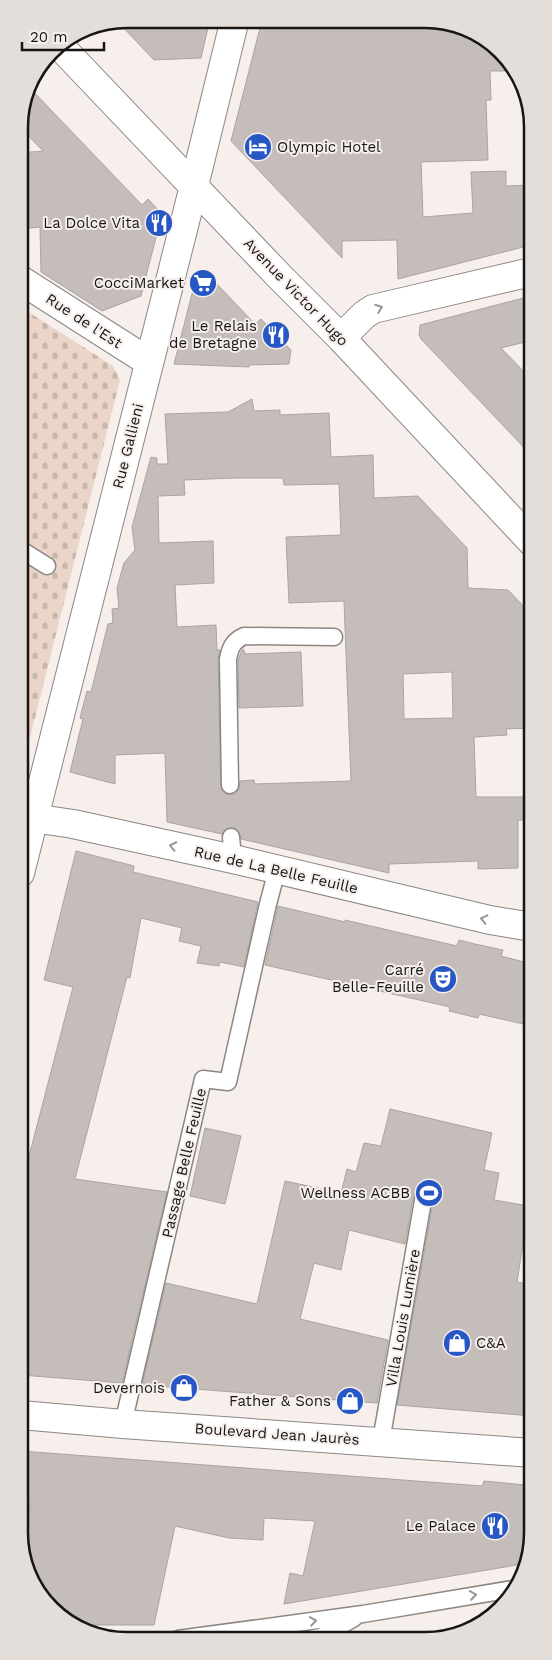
<svg xmlns="http://www.w3.org/2000/svg" width="552" height="1660" viewBox="0 0 552 1660" font-family="'Work Sans',sans-serif">
<defs>
<pattern id="grass-tufts" width="24" height="20" patternUnits="userSpaceOnUse" patternTransform="scale(1.25)"><rect width="24" height="20" fill="#ead5c8"/><path d="M3 7l-1-3M5 7V3M7 7l1-3M15 17l-1-3M17 17v-4M19 17l1-3" fill="none" stroke="#c8b6ab"/></pattern>
<pattern id="cemetery-stones" width="16" height="16" patternUnits="userSpaceOnUse" patternTransform="scale(1.25)"><rect width="16" height="16" fill="#ead5c8"/><path d="M2 7V4a2 2 0 0 1 4 0v3zM10 15v-3a2 2 0 0 1 4 0v3z" fill="#c8b6ab"/></pattern>
</defs>
<rect width="100%" height="100%" fill="#f6efeb"/>
<path fill="url(#grass-tufts)" d="M 296,1628 L 297,1634 L 267,1639 L 218,1639 Z"/>
<path fill="url(#cemetery-stones)" d="M 19,306 L 113,366 L 120,380 L 20,777 Z"/>
<path fill="#c4bdb9" stroke="#aba4a0" fill-rule="evenodd" d="M 127,19 L 210,19 L 201,58 L 154,60 L 117,21 Z
M 262,20 L 446,21 L 502,51 L 504,54 L 505,71 L 490,71 L 491,100 L 486,100 L 488,160 L 421,162 L 423,217 L 473,213 L 471,172 L 506,171 L 506,186 L 531,185 L 531,245 L 398,279 L 397,240 L 342,241 L 342,258 L 231,141 Z
M 28,86 L 142,205 L 148,199 L 162,214 L 141,296 L 102,311 L 41,272 L 40,227 L 19,229 L 19,153 L 43,151 L 19,126 L 19,120 Z
M 214,281 L 255,324 L 261,319 L 291,350 L 289,364 L 249,365 L 249,367 L 174,364 L 194,286 Z
M 531,296 L 532,334 L 525,336 L 529,341 L 501,348 L 532,380 L 532,456 L 421,339 L 419,335 L 420,325 Z
M 252,399 L 254,411 L 280,410 L 280,415 L 329,413 L 331,457 L 373,455 L 374,498 L 418,496 L 467,548 L 468,588 L 508,590 L 532,615 L 532,728 L 506,729 L 507,735 L 474,737 L 476,797 L 532,797 L 532,820 L 518,820 L 518,868 L 478,869 L 478,861 L 389,864 L 389,873 L 241,839 L 239,832 L 235,828 L 226,829 L 222,834 L 167,822 L 165,753 L 115,755 L 115,784 L 70,772 L 83,719 L 80,718 L 87,691 L 91,692 L 108,624 L 113,623 L 112,609 L 119,608 L 117,588 L 124,563 L 135,550 L 132,527 L 149,464 L 151,457 L 157,458 L 157,464 L 168,464 L 165,414 L 228,412 ZM 235,478 L 283,478 L 284,485 L 339,484 L 341,535 L 286,537 L 289,603 L 344,601 L 351,781 L 255,784 L 254,780 L 240,781 L 239,789 L 235,794 L 226,794 L 221,790 L 218,659 L 220,650 L 217,650 L 216,625 L 177,627 L 175,585 L 214,583 L 213,541 L 159,543 L 158,496 L 185,495 L 184,480 ZM 452,672 L 453,718 L 404,719 L 403,674 Z
M 242,650 L 244,650 L 245,654 L 301,652 L 303,706 L 239,708 L 238,660 Z
M 76,851 L 134,866 L 133,872 L 258,902 L 244,967 L 220,962 L 219,966 L 197,963 L 201,946 L 179,941 L 182,928 L 141,918 L 130,978 L 127,977 L 75,1179 L 167,1192 L 122,1383 L 21,1375 L 20,1191 L 73,987 L 44,980 Z
M 278,906 L 345,922 L 345,920 L 457,946 L 459,940 L 475,944 L 503,950 L 501,956 L 532,964 L 532,1026 L 479,1014 L 478,1018 L 449,1011 L 450,1007 L 265,965 Z
M 390,1109 L 492,1133 L 484,1170 L 499,1173 L 494,1200 L 529,1206 L 517,1282 L 533,1285 L 533,1322 L 525,1363 L 533,1364 L 533,1416 L 397,1405 L 434,1197 L 431,1188 L 425,1185 L 417,1188 L 414,1193 L 405,1244 L 349,1230 L 341,1270 L 314,1263 L 300,1319 L 388,1340 L 377,1403 L 142,1385 L 166,1283 L 257,1304 L 285,1181 L 341,1193 L 347,1169 L 356,1172 L 364,1143 L 381,1146 Z
M 205,1128 L 241,1136 L 225,1204 L 190,1196 Z
M 21,1451 L 482,1486 L 484,1481 L 525,1485 L 524,1490 L 533,1490 L 533,1540 L 523,1564 L 284,1604 L 290,1573 L 303,1576 L 315,1521 L 264,1518 L 263,1540 L 229,1538 L 175,1526 L 154,1625 L 80,1625 L 50,1609 L 23,1558 L 24,1542 L 28,1543 L 30,1498 L 21,1498 Z"/>
<g fill="none" stroke-linecap="round" stroke-linejoin="round">
<defs>
<path id="service" d="M 20,549 L 47,566
M 230,785 L 228,659 C 230,648 233,641 244,636 L 334,637
M 231,837 L 233,859
M 123,1424 L 203,1079 L 228,1082 L 268,904 L 277,870
M 381,1441 L 424,1195
M 178,1639 L 363,1614 L 513,1589
M 309,1639 L 321,1637 L 354,1618"/>
<path id="minor" d="M 194,186 L 235,19
M 19,279 L 149,362
M 341,338 L 364,315 L 373,309 L 531,272
M 20,816 L 73,824 L 233,859 L 490,920 L 532,927"/>
<path id="tertiary" d="M 58,44 L 280,277 L 341,338 L 532,542
M 20,873 L 194,186
M 21,1415 L 123,1424 L 533,1453"/>
</defs>
<use href="#service" stroke="#8d8783" stroke-width="19"/>
<use href="#minor" stroke="#8d8783" stroke-width="30"/>
<use href="#tertiary" stroke="#8d8783" stroke-width="30"/>
<use href="#service" stroke="#fff" stroke-width="16"/>
<use href="#minor" stroke="#fff" stroke-width="28"/>
<use href="#tertiary" stroke="#fff" stroke-width="28"/>
</g>
<defs><path id="oneway-chevron" d="M-2-3.5L2.5 0L-2 3.5" fill="none" stroke-width="1.6" stroke-linecap="round" stroke-linejoin="round" transform="scale(1.25)"/></defs>
<g stroke="#979696">
<use href="#oneway-chevron" transform="translate(379 308) rotate(-20)"/>
<use href="#oneway-chevron" transform="translate(173 846) rotate(-168)"/>
<use href="#oneway-chevron" transform="translate(484 919) rotate(-167)"/>
<use href="#oneway-chevron" transform="translate(473 1595) rotate(-9)"/>
<use href="#oneway-chevron" transform="translate(313 1621) rotate(-8)"/>
</g>
<defs>
<symbol id="hotel-disc" viewBox="-11 -11 22 22"><circle r="9.5" fill="#2757c5" stroke="#f6efeb"/><path d="M-6-4.5h1.5V1H6V5H4.5V3h-9V5H-6ZM-4 0a1.8 1.8 0 1 1 3.6 0ZM.5 0V-2.5h3Q6-2.5 6 0Z" fill="#fff"/></symbol>
<symbol id="restaurant-disc" viewBox="-11 -11 22 22"><circle r="9.5" fill="#2757c5" stroke="#f6efeb"/><path d="M-5-6h1v4h1v-4h1v4h1v-4h1v5L-1.5 .5V6h-2V.5L-5-1ZM5-6V6H3V1.5H1.5Q1.5-4 5-6Z" fill="#fff"/></symbol>
<symbol id="supermarket-disc" viewBox="-11 -11 22 22"><circle r="9.5" fill="#2757c5" stroke="#f6efeb"/><path d="M-6-5.5h2.5l.6 2H6L4.5 2H-2.5L-4.4-4H-6ZM-1.5 3.2a1.3 1.3 0 1 0 .1 0ZM3 3.2a1.3 1.3 0 1 0 .1 0Z" fill="#fff"/></symbol>
<symbol id="theatre-disc" viewBox="-11 -11 22 22"><circle r="9.5" fill="#2757c5" stroke="#f6efeb"/><path d="M-5-5.5Q0-4 5-5.5V0Q5 5 0 6Q-5 5-5 0ZM-3.3-2.5H-1v1.5H-3.3ZM1-2.5H3.3v1.5H1ZM-2.8 1Q0 5.5 2.8 1Z" fill="#fff"/></symbol>
<symbol id="stadium-disc" viewBox="-11 -11 22 22"><circle r="9.5" fill="#2757c5" stroke="#f6efeb"/><path d="M0-5a6.5 5 0 1 0 0 10a6.5 5 0 1 0 0-10ZM-3.5-1.8h7v3.6h-7Z" fill="#fff"/></symbol>
<symbol id="shop-disc" viewBox="-11 -11 22 22"><circle r="9.5" fill="#2757c5" stroke="#f6efeb"/><path d="M-5-2.5h2.3a2.7 3.5 0 0 1 5.4 0H5L5.5 6h-11ZM-1.5-2.5h3a1.5 2.3 0 0 0-3 0Z" fill="#fff"/></symbol>
</defs>
<g fill-rule="evenodd">
<use href="#hotel-disc" x="242" y="131" width="32" height="32"/>
<use href="#restaurant-disc" x="143" y="207" width="32" height="32"/>
<use href="#supermarket-disc" x="187" y="267" width="32" height="32"/>
<use href="#restaurant-disc" x="260" y="319" width="32" height="32"/>
<use href="#theatre-disc" x="427" y="963" width="32" height="32"/>
<use href="#stadium-disc" x="413" y="1177" width="32" height="32"/>
<use href="#shop-disc" x="441" y="1327" width="32" height="32"/>
<use href="#shop-disc" x="168" y="1372" width="32" height="32"/>
<use href="#shop-disc" x="334" y="1385" width="32" height="32"/>
<use href="#restaurant-disc" x="479" y="1510" width="32" height="32"/>
</g>
<g text-anchor="middle" dominant-baseline="central" stroke-width="4" stroke-linejoin="round" paint-order="stroke">
<g font-size="15" fill="#181615" stroke="#f6efeb" text-anchor="end">
<text x="277" y="147" text-anchor="start">Olympic Hotel</text>
<text x="140" y="223">La Dolce Vita</text>
<text x="184" y="283">CocciMarket</text>
<text x="257" y="326">Le Relais<tspan x="257" dy="17">de Bretagne</tspan></text>
<text x="424" y="970">Carré<tspan x="424" dy="17">Belle-Feuille</tspan></text>
<text x="410" y="1193">Wellness ACBB</text>
<text x="476" y="1343" text-anchor="start">C&amp;A</text>
<text x="165" y="1388">Devernois</text>
<text x="331" y="1401">Father &amp; Sons</text>
<text x="476" y="1526">Le Palace</text>
</g>
<g font-size="15" fill="#181615" stroke="#f6efeb">
<text transform="translate(296 292) rotate(46)">Avenue Victor Hugo</text>
<text transform="translate(84 321) rotate(33)">Rue de l'Est</text>
<text transform="translate(128 446) rotate(-76)">Rue Gallieni</text>
<text transform="translate(276 870) rotate(13)">Rue de La Belle Feuille</text>
<text transform="translate(184 1163) rotate(-77)">Passage Belle Feuille</text>
<text transform="translate(403 1318) rotate(-80)">Villa Louis Lumière</text>
<text transform="translate(277 1434) rotate(4)">Boulevard Jean Jaurès</text>
</g>
</g>
<path d="M0 0H552V1660H0ZM127 28H425A99 99 0 0 1 524 127V1533A99 99 0 0 1 425 1632H127A99 99 0 0 1 28 1533V127A99 99 0 0 1 127 28Z" fill="#e4deda" fill-rule="evenodd"/>
<path fill="none" stroke="#181615" stroke-width="2.5" d="M127 28H425A99 99 0 0 1 524 127V1533A99 99 0 0 1 425 1632H127A99 99 0 0 1 28 1533V127A99 99 0 0 1 127 28Z"/>
<path d="M22 42v8h82v-8" fill="none" stroke="#181615" stroke-width="2.5"/>
<text x="30" y="42" font-size="15" fill="#181615" stroke="#f6efeb" stroke-width="4" paint-order="stroke">20 m</text>
</svg>
